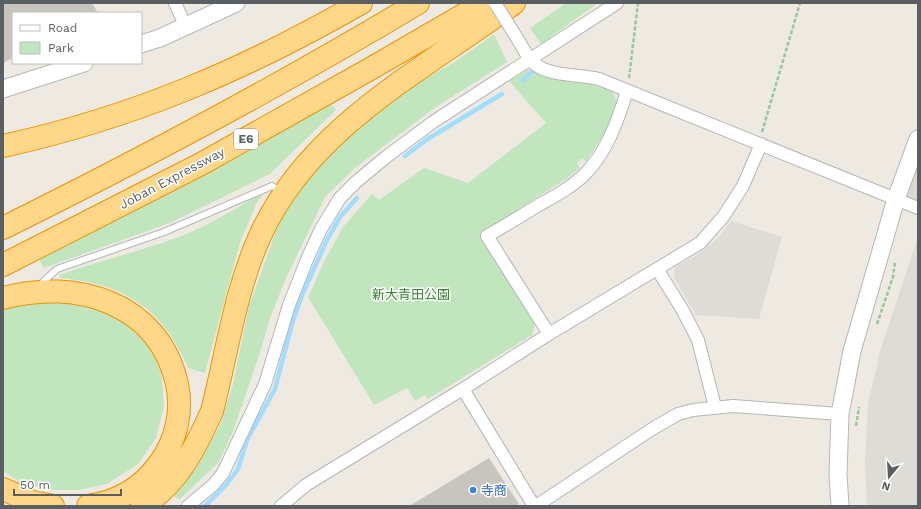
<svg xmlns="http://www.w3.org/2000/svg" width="921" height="509" viewBox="0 0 921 509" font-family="'Work Sans','Noto Sans JP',sans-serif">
<rect width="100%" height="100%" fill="#eeeae2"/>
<path fill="#dedcd7" d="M 731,221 L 782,237 L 759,319 L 696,315 L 674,278 L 675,267 L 697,255 L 717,239 Z
M 918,236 L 918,506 L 867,506 L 865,463 L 868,404 L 880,351 Z"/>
<path fill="#ded9d0" d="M 918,163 L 918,203 L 905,197 Z"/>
<path fill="#c1e6be" d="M 566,3 L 598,3 L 541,44 L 530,28 Z
M 494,34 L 507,62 L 436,107 L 396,137 L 355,168 L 325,197 L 287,276 L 270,318 L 259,356 L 232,434 L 218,463 L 179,500 L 173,495 L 197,467 L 220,425 L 232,388 L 249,306 L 279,223 L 321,155 L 412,81 C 443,74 468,52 494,34 Z
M 527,70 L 538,71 L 604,88 L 612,92 L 617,101 L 606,131 L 586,162 L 582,158 L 577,164 L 580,168 L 566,179 L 479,234 L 535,324 L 532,335 L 428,399 L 425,395 L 415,401 L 407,388 L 374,405 L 308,297 L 325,260 L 343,227 L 372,194 L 379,200 L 424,168 L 468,183 L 546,123 L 509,81 Z
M 331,103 L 336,110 L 270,174 L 170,223 L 44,268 L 39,260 Z
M 260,194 L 262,196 L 256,204 L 240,243 L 205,373 L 188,368 C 162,307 123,284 60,278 L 59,275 C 98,261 138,252 176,238 C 206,227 234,210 260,194 Z
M 64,299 L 111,310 L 147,336 L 161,368 L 164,406 L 156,438 L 138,464 L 107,484 L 79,490 L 49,490 L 20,482 L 3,471 L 3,310 L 19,305 Z"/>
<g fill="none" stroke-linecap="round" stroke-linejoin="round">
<path stroke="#a1ddff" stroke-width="4.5" d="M 523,80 L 533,71
M 405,156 L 426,140 L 502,94
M 205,506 L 226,485 L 238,469 L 247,440 L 275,389 L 292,324 L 302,295 L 327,240 L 340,217 L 357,198"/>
</g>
<path fill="#c8c5bf" d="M 3,3 L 92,3 L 98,13 L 13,13 L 13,58 L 3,63 Z
M 489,458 L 519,504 L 514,506 L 412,506 L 411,505 Z"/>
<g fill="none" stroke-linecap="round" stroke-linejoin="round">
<defs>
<path id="lane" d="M 42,288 L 43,282 L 57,269 L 164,232 L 272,186 L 281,191"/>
<path id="street" d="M 175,3 L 186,27
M 520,43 C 524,50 529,60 536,65 C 553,77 580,74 599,79 L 918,208
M 627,91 C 618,120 607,152 585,174 C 572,187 555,196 539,205 C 522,215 505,226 487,236 L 549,334 L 700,243 L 723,217 L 743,186 L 761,144
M 657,269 L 682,309 L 698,340 L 715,407
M 188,506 L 213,485 L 223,473 L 265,384 L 289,305 L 308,257 L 321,229 L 340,198 L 356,182 L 386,157 L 433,122 L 617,3
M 281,506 L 306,485 L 463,389
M 534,506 L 463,389 L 549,334
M 536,506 L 652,429 L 678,414 L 693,410 L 733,406 L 840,414"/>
<path id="secondary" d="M 141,44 L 160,38 L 236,3
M 3,89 L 84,63
M 840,506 L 838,474 L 840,414 L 852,351 L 896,199 L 918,139"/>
<path id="highway" d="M 3,146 C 135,117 244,70 361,3
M 3,228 C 144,158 283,84 418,3
M 3,265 L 201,164 L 370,69 L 484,3
M 3,298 C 77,278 159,303 177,384 C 183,412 176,441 159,464 C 142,488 117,502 88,506
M 3,489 L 33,502 L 53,506
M 142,506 C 177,485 196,447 212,411 C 227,353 235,291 260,236 C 309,127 422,71 514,3"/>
</defs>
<use href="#lane" stroke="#b3b6ba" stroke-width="8"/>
<use href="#street" stroke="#b3b6ba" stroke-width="14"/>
<use href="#secondary" stroke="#b4b8bd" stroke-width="19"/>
<use href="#highway" stroke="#f09200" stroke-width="24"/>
<path stroke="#97c7a1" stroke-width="2.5" stroke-dasharray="4 2" stroke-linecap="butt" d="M 629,78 L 638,3
M 762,132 L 800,3
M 877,324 L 893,277 L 895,262
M 856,426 L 859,407"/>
<use href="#lane" stroke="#fff" stroke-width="6"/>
<use href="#street" stroke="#fff" stroke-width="12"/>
<use href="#secondary" stroke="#fff" stroke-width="17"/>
<use href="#highway" stroke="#fed788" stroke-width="22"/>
<defs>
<path id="street-bridge" d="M 495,3 L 520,43"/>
</defs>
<use href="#street-bridge" stroke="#b3b6ba" stroke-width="14" stroke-linecap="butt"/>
<use href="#street-bridge" stroke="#fff" stroke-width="12"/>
</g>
<circle fill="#3f7fe0" stroke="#fff" stroke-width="1.5" cx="473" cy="490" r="4"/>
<g text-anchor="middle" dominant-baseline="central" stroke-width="3" stroke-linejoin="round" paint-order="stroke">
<rect fill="#fff" stroke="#8c8f92" stroke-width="1" x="234" y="129" width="24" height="20" rx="3"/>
<g font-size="12" font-weight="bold" fill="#5a5f63">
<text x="246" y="139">E6</text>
</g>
<g font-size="13" fill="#5a5f63" stroke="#fff">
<text transform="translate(172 178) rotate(-28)">Joban Expressway</text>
</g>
<g font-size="13" fill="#358232" stroke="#fff">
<text x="411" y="294">新大青田公園</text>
</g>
<g font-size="13" fill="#366cbe" stroke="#fff" text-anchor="start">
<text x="481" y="490">寺商</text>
</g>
</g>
<rect width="921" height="509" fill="none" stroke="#5a5f63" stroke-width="8"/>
<rect x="12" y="12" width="130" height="52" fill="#ffffff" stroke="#bdbfc1"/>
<rect x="20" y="25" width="20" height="6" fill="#ffffff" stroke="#bdbfc1"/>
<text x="48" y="32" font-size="12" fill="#5a5f63">Road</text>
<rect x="20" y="42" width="20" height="12" fill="#c1e6be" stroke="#bdbfc1"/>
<text x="48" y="52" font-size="12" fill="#5a5f63">Park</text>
<g transform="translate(889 477) rotate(198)" stroke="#ffffff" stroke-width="3" paint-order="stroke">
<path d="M0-3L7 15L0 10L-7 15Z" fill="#5a5f63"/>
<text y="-6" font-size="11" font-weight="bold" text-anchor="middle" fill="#5a5f63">N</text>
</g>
<path d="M14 489v6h107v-6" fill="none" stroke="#5a5f63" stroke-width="2"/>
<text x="20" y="489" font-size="12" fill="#5a5f63" stroke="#ffffff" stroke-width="3" paint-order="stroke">50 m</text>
</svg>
